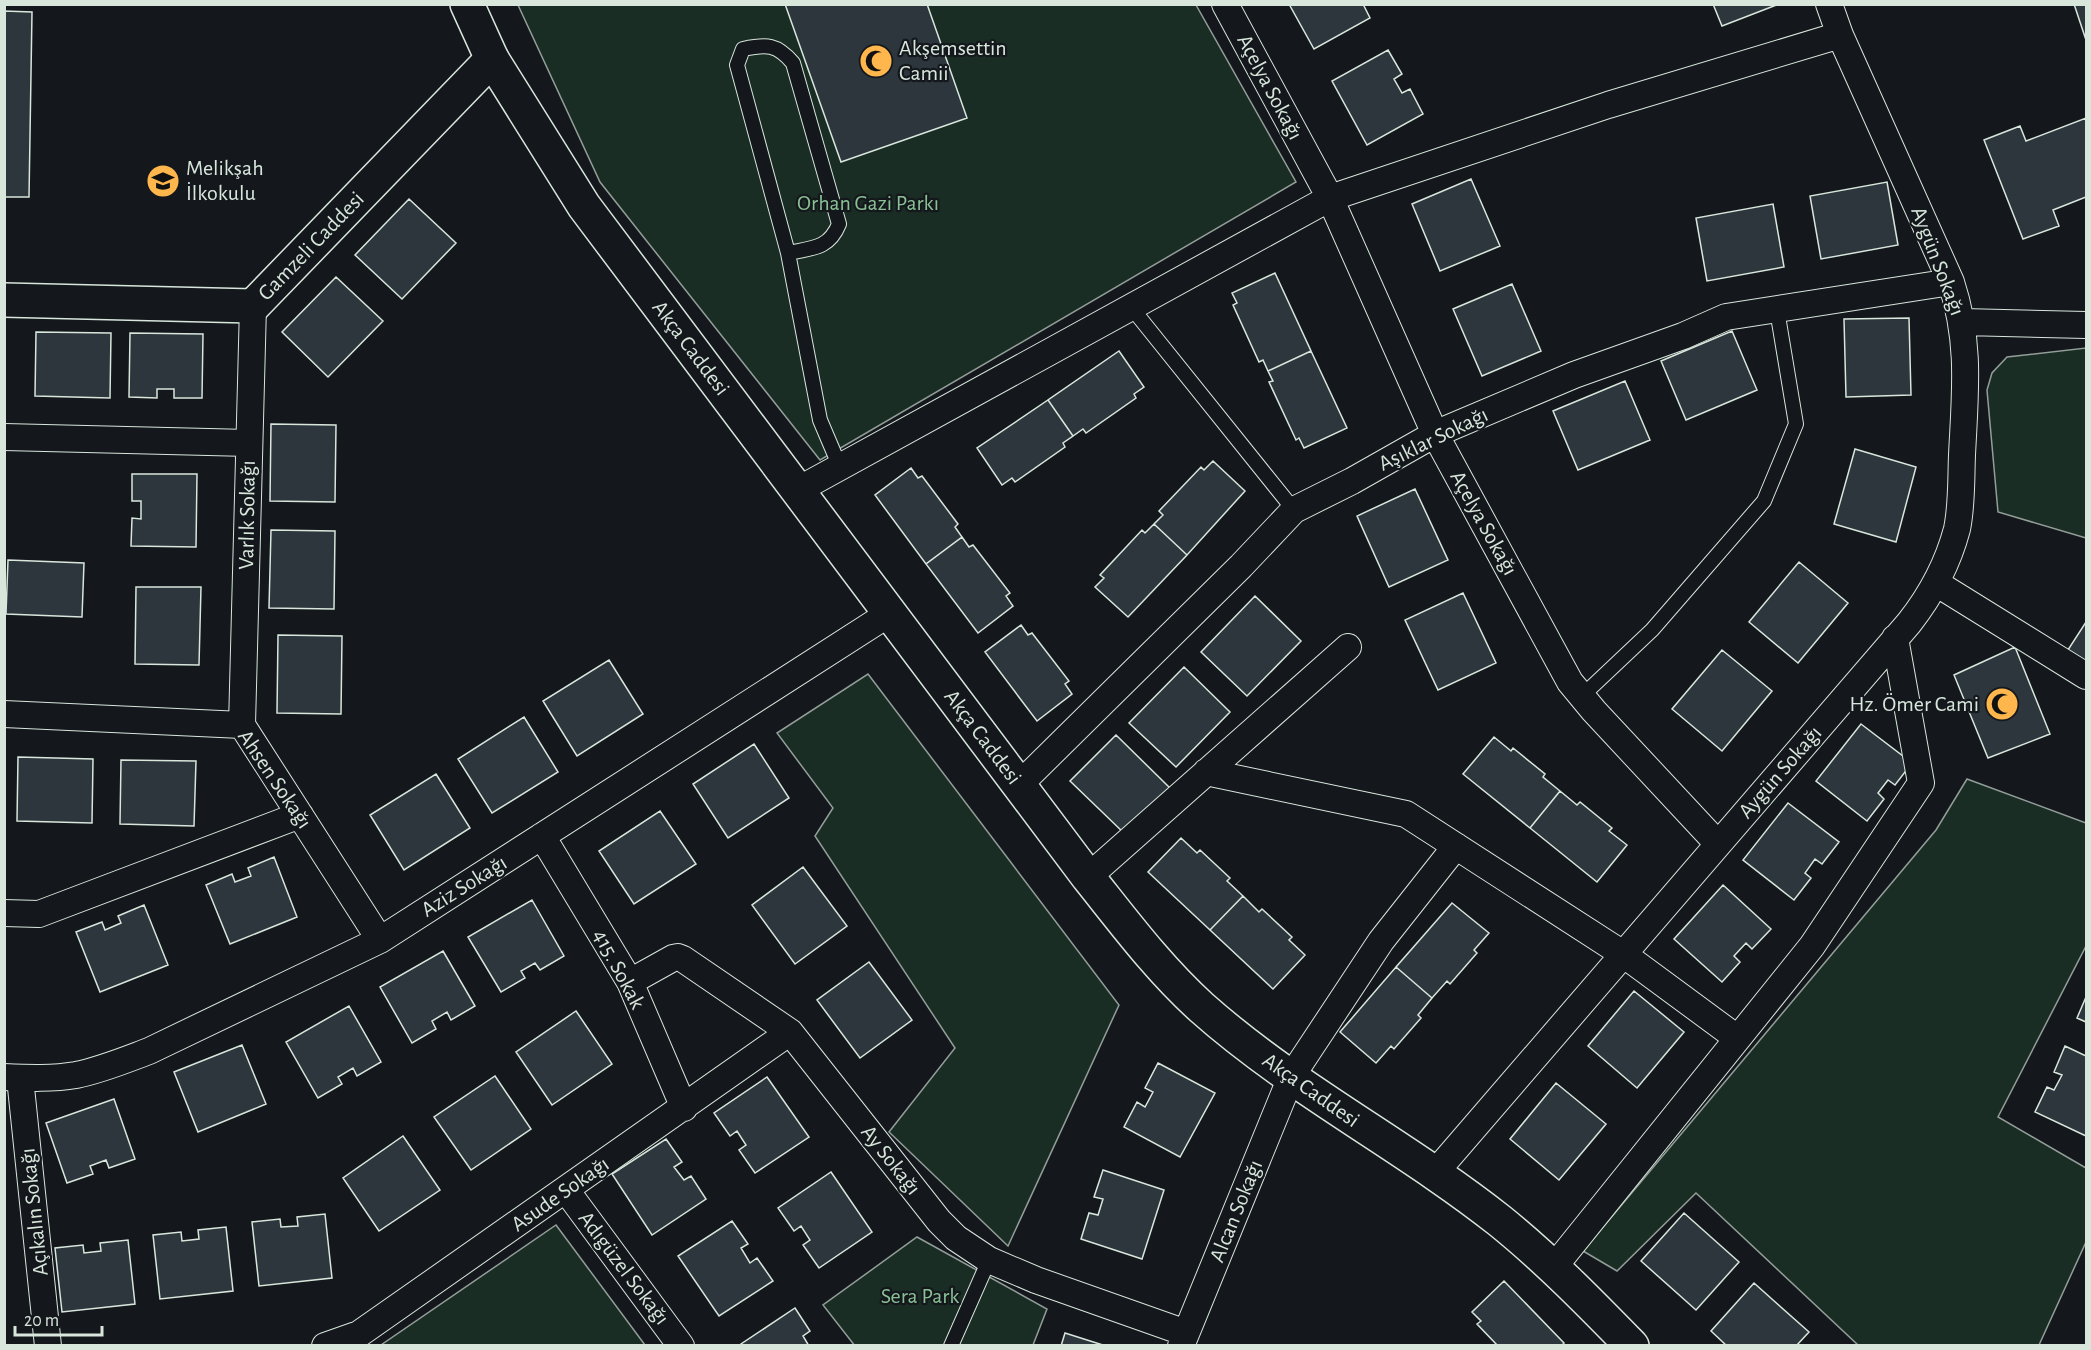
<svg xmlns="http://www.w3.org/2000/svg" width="2091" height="1350" viewBox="0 0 2091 1350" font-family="'Alegreya Sans',sans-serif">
<rect width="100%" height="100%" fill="#14181c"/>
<path fill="#1a2d24" stroke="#939e99" stroke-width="1.5" d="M 518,5 L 1196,5 L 1296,182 L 820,460 L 600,182 Z
M 2086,348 L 2086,538 L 1998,512 L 1987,390 L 1992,373 L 2007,357 Z
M 868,674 L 1119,1005 L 1008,1246 L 889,1132 L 955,1048 L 815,836 L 833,808 L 777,733 Z
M 1967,779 L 2086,823 L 2086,946 L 1998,1117 L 2086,1168 L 2086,1242 L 2039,1345 L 1858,1345 L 1696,1193 L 1617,1271 L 1583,1251 L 1936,830 Z
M 556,1225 L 645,1345 L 381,1345 Z
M 917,1237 L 1047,1309 L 1033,1345 L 855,1346 L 823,1305 Z"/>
<path fill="#2c363c" stroke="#d8e6dc" stroke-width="1.5" d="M 785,4 L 927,4 L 967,118 L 841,162 Z
M 1289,4 L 1363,4 L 1370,18 L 1314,49 Z
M 1713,4 L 1779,4 L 1722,26 Z
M 2074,4 L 2086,4 L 2086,40 Z
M 4,11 L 32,12 L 29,197 L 4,197 Z
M 1388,50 L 1402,74 L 1394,79 L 1402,93 L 1410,89 L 1423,114 L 1367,145 L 1332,81 Z
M 2086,118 L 2086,197 L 2053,210 L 2059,226 L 2023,239 L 1984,140 L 2020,126 L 2026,141 Z
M 1471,179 L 1500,246 L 1440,271 L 1412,204 Z
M 1887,182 L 1898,245 L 1821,259 L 1810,196 Z
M 409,199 L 456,243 L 402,299 L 355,255 Z
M 1773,204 L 1784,267 L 1707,281 L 1696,218 Z
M 1275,273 L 1311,351 L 1268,371 L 1263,360 L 1259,362 L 1233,305 L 1237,303 L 1232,293 Z
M 336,277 L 383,321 L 328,377 L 282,332 Z
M 1512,284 L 1541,351 L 1482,376 L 1453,309 Z
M 1909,318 L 1911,395 L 1846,397 L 1844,319 Z
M 1732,331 L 1757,390 L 1686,420 L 1661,361 Z
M 36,332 L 111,333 L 110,398 L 35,396 Z
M 130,333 L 203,334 L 202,398 L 174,398 L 174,389 L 157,389 L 157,398 L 129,397 Z
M 1119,351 L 1144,387 L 1134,394 L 1136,398 L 1086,433 L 1083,429 L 1073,436 L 1048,400 Z
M 1311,351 L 1347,428 L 1304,448 L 1299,438 L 1296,440 L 1269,382 L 1273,381 L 1268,371 Z
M 1625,381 L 1650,440 L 1578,470 L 1553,411 Z
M 1048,400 L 1073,436 L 1063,443 L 1065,447 L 1015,482 L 1012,478 L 1002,485 L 977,448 Z
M 271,424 L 336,425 L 335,502 L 270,501 Z
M 1855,449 L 1916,467 L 1896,542 L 1834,524 Z
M 1213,461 L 1245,491 L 1187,555 L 1154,524 L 1163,515 L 1159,511 L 1201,467 L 1204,470 Z
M 911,468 L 918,478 L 922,476 L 958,524 L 955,527 L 962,537 L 926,564 L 875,495 Z
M 132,474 L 197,474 L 196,547 L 131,546 L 132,518 L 141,519 L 141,501 L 132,501 Z
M 1415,489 L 1448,560 L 1389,587 L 1357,516 Z
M 1154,524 L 1187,555 L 1128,617 L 1095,587 L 1104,578 L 1100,575 L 1142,530 L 1145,533 Z
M 271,530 L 335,531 L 334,609 L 269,608 Z
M 962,537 L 969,547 L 973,545 L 1010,593 L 1006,596 L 1013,606 L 978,633 L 926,564 Z
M 8,560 L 84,563 L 82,617 L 6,614 Z
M 1799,562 L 1848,603 L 1798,663 L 1749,622 Z
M 136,587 L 201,587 L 199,665 L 135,664 Z
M 1463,593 L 1496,663 L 1438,690 L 1405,620 Z
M 1255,596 L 1301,641 L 1247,696 L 1201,652 Z
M 2086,622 L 2086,671 L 2064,656 Z
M 1021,625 L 1028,635 L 1032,633 L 1069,681 L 1065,684 L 1072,694 L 1037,721 L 985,652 Z
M 278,635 L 342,636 L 341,714 L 277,713 Z
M 2015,647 L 2050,734 L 1988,758 L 1954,675 Z
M 1722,650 L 1772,691 L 1722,751 L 1672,709 Z
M 609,660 L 643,714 L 577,756 L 543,701 Z
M 1184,667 L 1230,712 L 1176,767 L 1129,723 Z
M 524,717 L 558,772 L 492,813 L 458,759 Z
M 1861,724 L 1912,763 L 1895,785 L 1888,780 L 1878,793 L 1884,799 L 1867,821 L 1816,781 Z
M 1116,735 L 1171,789 L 1126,835 L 1070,781 Z
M 1494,737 L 1511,751 L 1513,748 L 1545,774 L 1543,777 L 1560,791 L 1530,828 L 1463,774 Z
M 754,744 L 789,798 L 728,838 L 693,784 Z
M 18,757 L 93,759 L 92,823 L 17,821 Z
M 121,760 L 196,761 L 194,826 L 120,824 Z
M 436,774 L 470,828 L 404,870 L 370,815 Z
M 1560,791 L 1577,805 L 1580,802 L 1612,828 L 1609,831 L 1627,845 L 1597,882 L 1530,828 Z
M 1788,803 L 1839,842 L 1822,864 L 1815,859 L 1805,873 L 1811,878 L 1794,900 L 1743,860 Z
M 660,811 L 696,864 L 634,904 L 599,851 Z
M 1181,838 L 1197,853 L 1200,850 L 1230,878 L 1227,881 L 1243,896 L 1210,930 L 1148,872 Z
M 274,857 L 297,917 L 230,944 L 206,885 L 232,874 L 235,882 L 251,876 L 248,868 Z
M 803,867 L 847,926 L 795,964 L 752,905 Z
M 1723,885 L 1771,929 L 1752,949 L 1746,943 L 1734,956 L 1740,962 L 1722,982 L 1674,939 Z
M 1243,896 L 1259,912 L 1262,909 L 1292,937 L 1289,940 L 1305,955 L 1273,989 L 1210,930 Z
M 532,900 L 564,956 L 540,970 L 535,963 L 521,971 L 525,978 L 501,992 L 468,937 Z
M 1452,903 L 1489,933 L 1474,950 L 1477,953 L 1450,984 L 1447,981 L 1432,998 L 1396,967 Z
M 144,905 L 168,965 L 100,992 L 76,932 L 102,922 L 105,930 L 121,923 L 118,916 Z
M 443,951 L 475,1006 L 451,1020 L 447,1012 L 432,1021 L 436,1029 L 412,1043 L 380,987 Z
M 869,962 L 912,1020 L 860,1058 L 817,1000 Z
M 1396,967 L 1432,998 L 1418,1015 L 1421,1018 L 1394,1049 L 1391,1046 L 1376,1063 L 1340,1032 Z
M 1634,991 L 1684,1032 L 1637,1088 L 1588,1046 Z
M 2086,997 L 2086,1022 L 2077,1018 Z
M 349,1006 L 381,1062 L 357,1076 L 353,1068 L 338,1077 L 342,1084 L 318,1098 L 286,1042 Z
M 576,1011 L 612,1064 L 552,1105 L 516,1052 Z
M 242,1045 L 266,1104 L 198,1132 L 174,1072 Z
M 2065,1046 L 2086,1056 L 2086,1136 L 2035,1112 L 2047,1087 L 2054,1090 L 2062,1075 L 2054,1072 Z
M 1158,1063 L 1215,1093 L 1180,1157 L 1124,1127 L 1137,1102 L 1145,1107 L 1153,1092 L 1145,1088 Z
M 495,1076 L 531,1129 L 471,1170 L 434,1117 Z
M 767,1077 L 809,1137 L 755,1173 L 739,1150 L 746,1145 L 737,1131 L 730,1136 L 714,1113 Z
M 1556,1083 L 1606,1124 L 1559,1180 L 1510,1139 Z
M 114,1099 L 135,1159 L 109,1168 L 106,1160 L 90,1166 L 93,1174 L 67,1183 L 46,1123 Z
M 403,1136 L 440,1190 L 379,1231 L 343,1178 Z
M 666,1139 L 682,1162 L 674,1167 L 684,1180 L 691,1176 L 706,1199 L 652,1235 L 612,1174 Z
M 1103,1170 L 1164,1190 L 1142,1259 L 1081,1239 L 1089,1213 L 1098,1215 L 1103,1199 L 1094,1197 Z
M 831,1172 L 872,1232 L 819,1268 L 803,1245 L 810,1240 L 801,1226 L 794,1231 L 778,1208 Z
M 1684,1213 L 1739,1262 L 1696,1310 L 1641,1261 Z
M 325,1214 L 332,1278 L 259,1286 L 252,1222 L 280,1219 L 281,1227 L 298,1226 L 297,1217 Z
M 732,1221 L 748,1244 L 741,1248 L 750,1263 L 757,1258 L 773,1281 L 719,1316 L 678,1256 Z
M 226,1227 L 233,1291 L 160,1299 L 153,1235 L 181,1232 L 182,1241 L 199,1239 L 198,1230 Z
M 128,1240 L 135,1304 L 62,1312 L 55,1248 L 83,1245 L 84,1253 L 101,1251 L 100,1243 Z
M 1504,1281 L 1564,1343 L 1561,1346 L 1498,1346 L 1477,1324 L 1481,1321 L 1472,1312 Z
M 1754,1283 L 1809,1332 L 1796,1346 L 1727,1346 L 1711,1331 Z
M 795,1308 L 810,1331 L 803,1336 L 809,1346 L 742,1346 L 741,1344 Z
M 1065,1333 L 1106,1346 L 1061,1346 Z"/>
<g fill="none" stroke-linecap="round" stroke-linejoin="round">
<defs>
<path id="service" d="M 788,253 C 812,248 829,249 839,224 L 793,63 C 777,44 767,44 743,49 L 737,65 L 788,253 L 820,420 L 840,467
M 1131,307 L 1294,510
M 1581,697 L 1652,630 L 1764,501 L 1796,424 L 1777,310
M 951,1346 L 989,1260"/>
<path id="minor" d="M 1225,4 L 1330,198 L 1435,434 L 1570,682 L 1594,711 L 1718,844
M 1963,322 L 2086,325
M 4,437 L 249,443
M 798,490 L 1330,198 L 1608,105 L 1840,35
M 1936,583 L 2086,676
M 4,714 L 242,725 L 380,940
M 242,725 L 253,306
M 1206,772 L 1406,814 L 1623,954 L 1737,1038
M 1019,785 L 1241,566 L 1294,510 L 1352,481 L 1435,434 L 1574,375 L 1683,336 L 1726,317 L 1951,282
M 542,836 L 630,982 L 684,1108
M 1088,877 L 1348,647
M 4,913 L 39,914 L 300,815
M 630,982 L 673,958 L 678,957 L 683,959 L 790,1032 L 939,1221 L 956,1238 L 989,1260 L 1036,1280 L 1186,1333
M 4,1077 C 28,1078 53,1079 76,1075 C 101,1070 125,1060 149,1051 L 380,940 L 890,613
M 20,1078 L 48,1346
M 1434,1174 L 1909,623 C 1931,595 1948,563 1957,529 C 1962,505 1961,479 1962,455 C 1965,393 1971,343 1951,282 L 1840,35 L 1829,4
M 566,1190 L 681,1346
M 1554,1267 L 1812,946 L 1921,783 L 1895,638
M 325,1346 L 359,1334 L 790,1032
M 1181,1346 L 1291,1077 L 1381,941 L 1456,846"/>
<path id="tertiary" d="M 4,300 L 253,306 L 492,59"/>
<path id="secondary" d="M 467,4 L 492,59 L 584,206 L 1088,877 C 1124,922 1158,968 1201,1007 C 1293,1089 1404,1145 1500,1221 C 1547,1259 1589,1302 1632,1346"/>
</defs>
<use href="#service" stroke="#d8e6dc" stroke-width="16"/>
<use href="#minor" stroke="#d8e6dc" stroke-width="28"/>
<use href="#tertiary" stroke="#d8e6dc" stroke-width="36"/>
<use href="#secondary" stroke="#d8e6dc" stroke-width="36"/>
<use href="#service" stroke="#14181c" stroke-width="14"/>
<use href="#minor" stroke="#14181c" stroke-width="26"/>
<use href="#tertiary" stroke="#14181c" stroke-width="33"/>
<use href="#secondary" stroke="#14181c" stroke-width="33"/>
</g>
<defs>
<symbol id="mosque-disc" viewBox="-11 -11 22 22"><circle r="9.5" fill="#ffb74d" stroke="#14181c"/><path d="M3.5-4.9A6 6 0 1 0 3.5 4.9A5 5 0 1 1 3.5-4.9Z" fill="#111"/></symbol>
<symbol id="school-disc" viewBox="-11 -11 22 22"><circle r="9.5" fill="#ffb74d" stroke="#14181c"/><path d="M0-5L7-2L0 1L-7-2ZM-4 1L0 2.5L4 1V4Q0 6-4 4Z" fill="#111"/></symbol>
</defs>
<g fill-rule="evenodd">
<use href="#mosque-disc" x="857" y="42" width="38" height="38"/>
<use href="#school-disc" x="144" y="162" width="38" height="38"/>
<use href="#mosque-disc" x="1983" y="685" width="38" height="38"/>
</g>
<g text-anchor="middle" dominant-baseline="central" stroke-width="4.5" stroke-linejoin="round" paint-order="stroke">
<g font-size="22" fill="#d8e6dc" stroke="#14181c" text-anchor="start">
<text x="899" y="48">Akşemsettin<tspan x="899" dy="25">Camii</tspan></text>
<text x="186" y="168">Melikşah<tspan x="186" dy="25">İlkokulu</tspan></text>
<text x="1979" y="704" text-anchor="end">Hz. Ömer Cami</text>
</g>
<g font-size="22" fill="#d8e6dc" stroke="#14181c">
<text transform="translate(1270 87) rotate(62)">Açelya Sokağı</text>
<text transform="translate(311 246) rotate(-46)">Gamzeli Caddesi</text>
<text transform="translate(1938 261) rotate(69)">Aygün Sokağı</text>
<text transform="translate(691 348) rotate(53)">Akça Caddesi</text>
<text transform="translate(1433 439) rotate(-26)">Aşıklar Sokağı</text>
<text transform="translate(247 515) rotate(-89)">Varlık Sokağı</text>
<text transform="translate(1484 523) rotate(61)">Açelya Sokağı</text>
<text transform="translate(983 737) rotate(53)">Akça Caddesi</text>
<text transform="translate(1780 772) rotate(-49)">Aygün Sokağı</text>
<text transform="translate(275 779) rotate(56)">Ahsen Sokağı</text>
<text transform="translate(464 886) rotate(-32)">Aziz Sokağı</text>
<text transform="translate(619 969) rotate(62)">415. Sokak</text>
<text transform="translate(1311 1090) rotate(35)">Akça Caddesi</text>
<text transform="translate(891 1160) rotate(52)">Ay Sokağı</text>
<text transform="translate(560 1194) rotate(-35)">Asude Sokağı</text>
<text transform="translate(1236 1211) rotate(-68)">Alcan Sokağı</text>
<text transform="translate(34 1212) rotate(-96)">Açıkalın Sokağı</text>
<text transform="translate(624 1268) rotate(53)">Adıgüzel Sokağı</text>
</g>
<g font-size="22" fill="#8ac095" stroke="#14181c">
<text x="868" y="203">Orhan Gazi Parkı</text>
<text x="920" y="1296">Sera Park</text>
</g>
</g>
<rect width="2091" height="1350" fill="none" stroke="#d8e6dc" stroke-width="12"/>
<path d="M15 1326v9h87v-9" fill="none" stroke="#d8e6dc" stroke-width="3"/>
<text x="24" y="1326" font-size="18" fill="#d8e6dc" stroke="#14181c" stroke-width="4.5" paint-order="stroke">20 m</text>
</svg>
